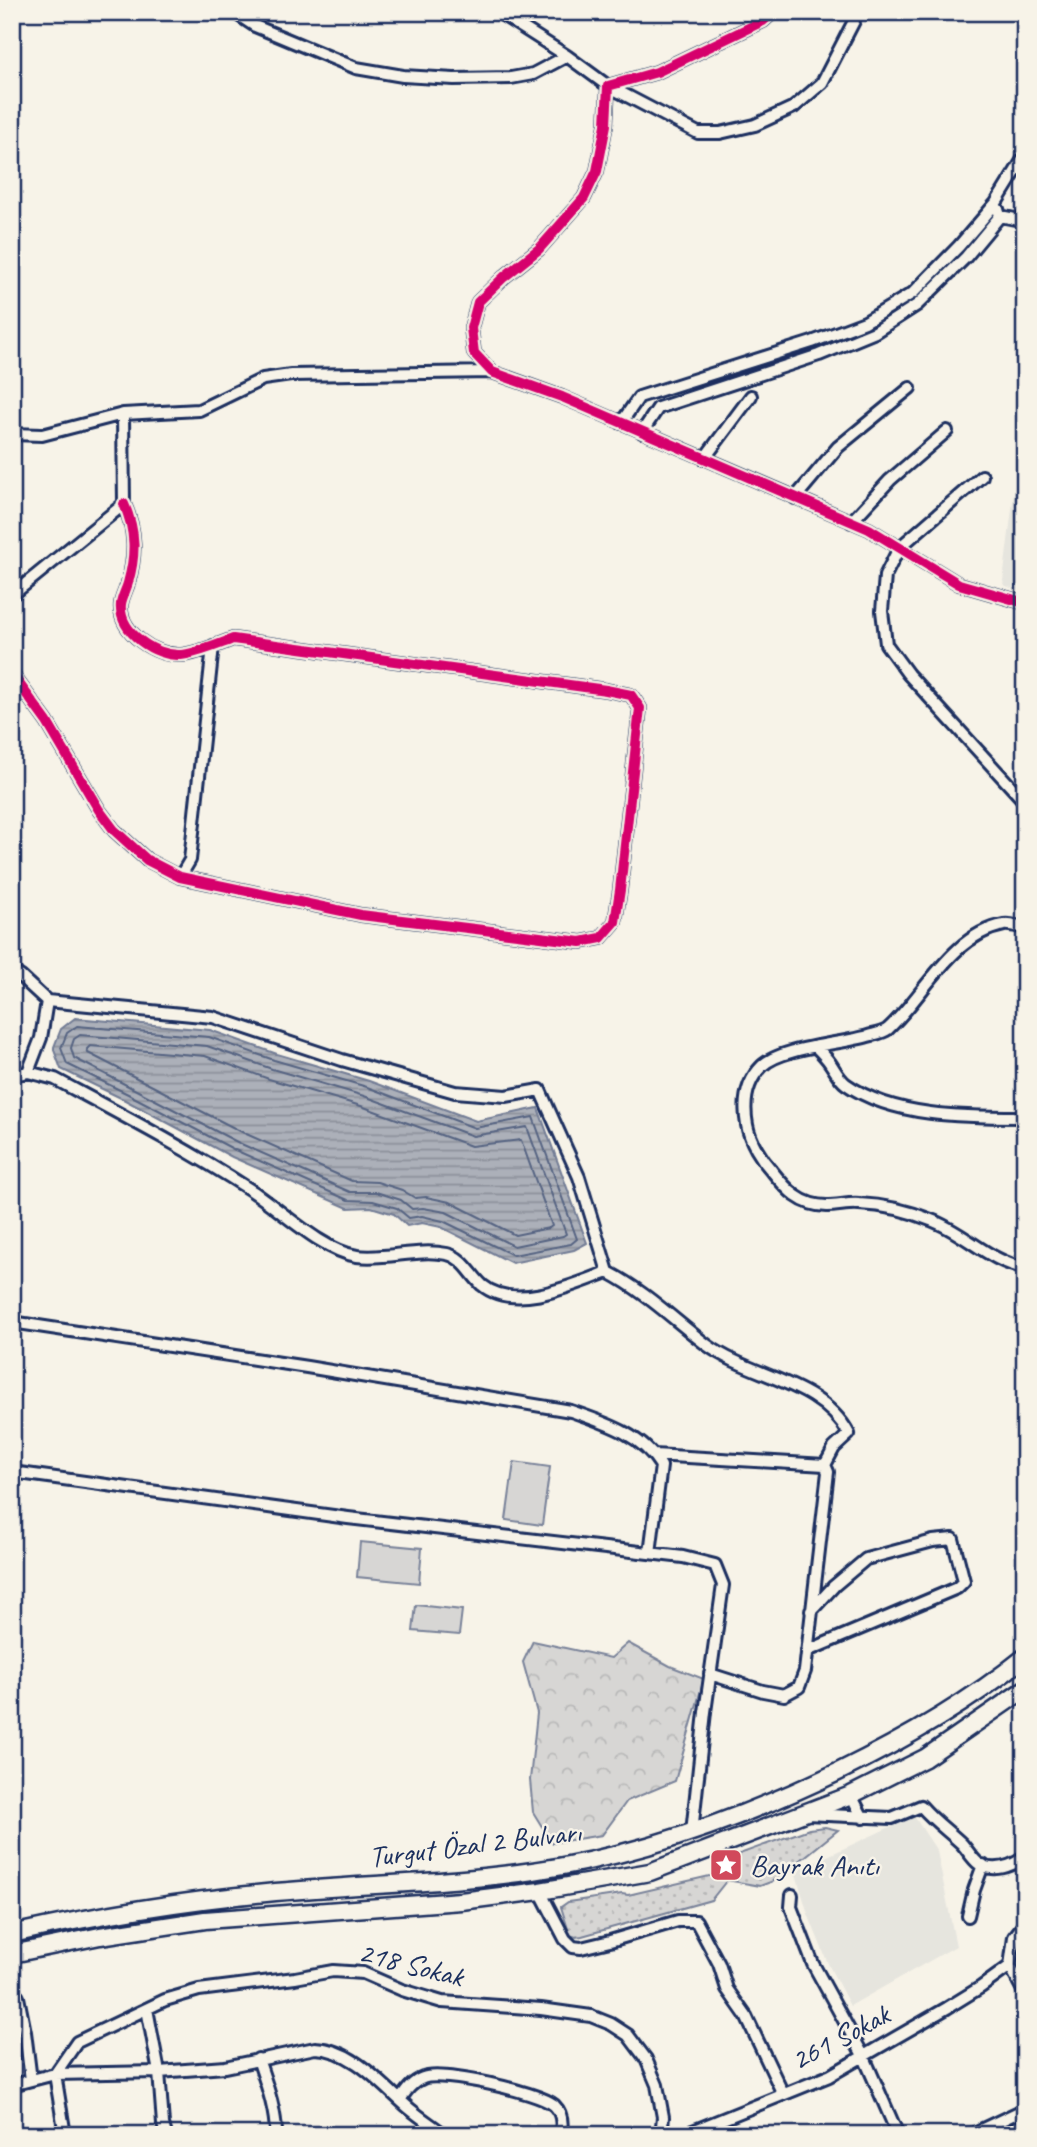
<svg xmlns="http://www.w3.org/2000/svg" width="1037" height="2147" viewBox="0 0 1037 2147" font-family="Caveat,sans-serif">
<defs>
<pattern id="forest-crowns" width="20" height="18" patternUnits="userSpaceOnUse" patternTransform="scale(1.75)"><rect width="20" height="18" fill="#d7d6d4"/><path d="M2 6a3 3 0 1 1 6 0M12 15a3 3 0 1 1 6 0" fill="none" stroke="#b8b8b8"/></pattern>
<pattern id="park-dots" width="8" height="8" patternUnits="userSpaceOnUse" patternTransform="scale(1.75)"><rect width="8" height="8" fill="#d7d6d4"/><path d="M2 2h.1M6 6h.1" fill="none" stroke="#b8b8b8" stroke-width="1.8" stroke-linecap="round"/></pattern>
<pattern id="water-rules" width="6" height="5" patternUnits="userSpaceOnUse" patternTransform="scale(1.75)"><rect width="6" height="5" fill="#acb0b9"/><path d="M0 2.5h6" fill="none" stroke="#8b909a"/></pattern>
</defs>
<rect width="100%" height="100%" fill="#f7f3e8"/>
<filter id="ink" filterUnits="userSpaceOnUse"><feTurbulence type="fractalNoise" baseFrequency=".0143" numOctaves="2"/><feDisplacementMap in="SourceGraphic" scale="14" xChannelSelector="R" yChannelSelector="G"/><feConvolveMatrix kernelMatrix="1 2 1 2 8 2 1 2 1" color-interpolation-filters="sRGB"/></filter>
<g filter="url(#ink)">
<path fill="#e6e5de" d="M 1022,428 L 1025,428 L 1025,594 L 1004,585 L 1003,581 Z
M 914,1816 L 937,1851 L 956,1946 L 850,2006 L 829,1966 L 808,1914 L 795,1871 Z"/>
<path fill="#d7d6d4" stroke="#798299" stroke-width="2" d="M 514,1462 L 550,1467 L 542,1525 L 506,1520 Z
M 360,1542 L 422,1548 L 419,1583 L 357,1577 Z
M 416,1605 L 462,1610 L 459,1635 L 413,1631 Z"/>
<path fill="url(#forest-crowns)" stroke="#798299" stroke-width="2" d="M 533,1641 L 611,1658 L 628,1643 L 670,1666 L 704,1679 L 675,1781 L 627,1801 L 602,1835 L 552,1843 L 533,1812 L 530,1780 L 537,1713 L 523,1662 Z"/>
<path fill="url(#park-dots)" stroke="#798299" stroke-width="2" d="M 825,1827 L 838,1830 L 776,1880 L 760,1886 L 727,1880 L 711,1900 L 582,1936 L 576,1937 L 570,1935 L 561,1907 L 568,1902 L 622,1894 L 628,1895 L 714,1875 L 720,1861 L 809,1829 Z"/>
<path fill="url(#water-rules)" stroke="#727c95" stroke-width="2" d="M 75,1018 L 210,1030 L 277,1054 L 369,1081 L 476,1121 L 538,1108 L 587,1243 L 574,1250 L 512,1263 L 441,1227 L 422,1223 L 407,1226 L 394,1214 L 371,1207 L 348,1208 L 232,1157 L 125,1100 L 61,1069 L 54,1050 L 54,1047 L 61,1029 Z"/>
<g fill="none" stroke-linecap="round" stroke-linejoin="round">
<path stroke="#556382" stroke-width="2" d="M 77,1026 L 209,1037 L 274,1060 L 367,1087 L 475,1128 L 533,1117 L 577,1239 L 571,1244 L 513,1255 L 443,1221 L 422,1216 L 409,1218 L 397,1208 L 373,1201 L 348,1200 L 235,1150 L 128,1094 L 67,1064 L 61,1048 L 67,1033 Z
M 80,1035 L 207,1046 L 272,1069 L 364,1096 L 473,1136 L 527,1127 L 566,1234 L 563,1236 L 514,1246 L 446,1212 L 423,1208 L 412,1209 L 401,1200 L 376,1192 L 350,1192 L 239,1143 L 74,1058 L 71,1048 L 74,1039 Z
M 90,1046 L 205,1056 L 269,1079 L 361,1106 L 471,1146 L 521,1140 L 552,1226 L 549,1228 L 515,1235 L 450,1202 L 426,1197 L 415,1198 L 402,1190 L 377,1182 L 352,1181 L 244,1133 L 88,1053 L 87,1049 Z"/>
<defs>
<path id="minor" d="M 234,12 L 255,26 L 356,68 L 403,76 L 454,79 L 511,78 L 533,74 L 567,56
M 498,12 L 567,56 L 608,86 L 698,133 L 720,133 L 755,125 L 794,107 L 822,83 L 854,21 L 852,12
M 773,12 L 763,21 L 657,72 L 608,86 L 606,125 L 597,171 L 584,198 L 539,249 L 504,277 L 478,302 L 471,328 L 474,353 L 492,372 L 562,397 L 869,529 L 959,584 L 1025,603
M 998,209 L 1000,216 L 1025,221
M 621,423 L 639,397 L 812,342 L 865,322 L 913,293 L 959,246 L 996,203 L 1025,156
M 642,432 L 658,408 L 819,355 L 875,332 L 917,305 L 966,257 L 1000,216
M 12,434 L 42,435 L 123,414 L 199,410 L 263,379 L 291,375 L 492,372
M 704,459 L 751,396
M 982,476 L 899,548 L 885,576 L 882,611 L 886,644 L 908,674 L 1025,802
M 795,498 L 838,447 L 910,388
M 851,522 L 890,480 L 947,431
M 12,595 L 124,504 L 123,414
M 12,674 L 47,722 L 99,810 L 114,830 L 147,860 L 180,877 L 361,915 L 581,942 L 601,938 L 615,922 L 620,890 L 640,708 L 631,695 L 606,690 L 233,639 C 219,644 196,654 181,655 C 156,657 118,632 121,604 C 122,597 126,590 128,583 C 136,555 136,531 124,504
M 180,877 L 190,860 L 213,646
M 1025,928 C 1018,927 1011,924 1004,925 C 952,934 924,996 888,1029 C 883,1033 875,1034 868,1036 C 842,1044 781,1047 762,1066 C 746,1082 743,1103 747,1125 C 750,1141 761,1159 772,1171 C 787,1190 801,1206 827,1206 C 838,1206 849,1203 859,1204 C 883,1205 909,1211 931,1220 C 964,1232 991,1263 1025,1268
M 12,971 L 21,977 L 47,1001 L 213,1017 L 342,1060 L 455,1092 L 506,1096 L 540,1090 L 579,1177 L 608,1272 C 646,1292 673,1319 707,1345 C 752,1378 821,1381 849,1434 L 834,1448 L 825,1465
M 816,1047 C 821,1052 826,1057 830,1063 C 835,1070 839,1079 846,1084 C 894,1118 969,1117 1025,1117
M 28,1072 L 41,1038 L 47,1001
M 12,1075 L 28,1072 L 55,1079 C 120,1114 187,1149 249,1189 C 279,1208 322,1251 357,1256 C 387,1260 417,1248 447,1254 C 463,1257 471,1275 482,1285 C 514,1312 574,1285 608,1272
M 12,1322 L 307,1367 L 571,1411 C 605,1423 642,1434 661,1466 L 650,1553
M 654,1455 L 825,1465 L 828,1472 L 805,1671 L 799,1687 L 784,1695 L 763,1691 L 710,1674
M 12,1472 L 348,1518 L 683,1557 L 715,1565 L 723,1585 L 705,1712 L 692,1832
M 807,1651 L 957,1588 L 964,1581 L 953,1539 L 933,1541 L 866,1559 L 834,1586 L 811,1611
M 851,1795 L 863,1818
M 806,1814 L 892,1818 L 921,1806 C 934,1821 947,1830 961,1843 C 967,1849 972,1859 979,1864 C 994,1873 1012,1866 1025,1857
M 540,1891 L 565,1939 L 573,1947 L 581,1948 L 610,1941 L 678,1921 L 696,1921 L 719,1964 L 727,1989 L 746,2016 L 783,2094
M 792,1895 L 791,1907 L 813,1964 L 864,2057 L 898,2135
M 968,1916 L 974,1890 L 983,1865
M 1025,1923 L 1014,1937 L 1010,1966 L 1025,1994
M 18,1997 L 25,2032 L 31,2080
M 147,2009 L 159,2072 L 163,2124 L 166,2135
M 258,2059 C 266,2083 276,2109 276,2135
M 12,2085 L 55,2074 L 159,2072 L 225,2067 L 315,2048 C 353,2049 383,2086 410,2109 C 421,2118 433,2126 445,2135
M 400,2100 C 406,2091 412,2082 423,2078 C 441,2070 538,2092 554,2105 C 562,2113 563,2124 560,2135
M 65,2135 L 55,2074 L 77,2042 L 165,2000 L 199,1990 L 295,1978 L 333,1971 L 363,1973 L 402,1990 L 442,2002 L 541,2009 L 591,2016 L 611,2024 L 628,2035 L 646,2059 L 657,2085 L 663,2117 L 661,2135
M 683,2135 L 829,2076 L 947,2008 L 981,1987 L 1010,1966
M 970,2135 L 1025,2109"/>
<path id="highway" d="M 12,1934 C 96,1915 180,1901 266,1893 C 355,1884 445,1884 533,1871 C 639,1856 742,1818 838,1772 C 904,1740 968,1703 1025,1657
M 12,1954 L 100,1936 L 205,1920 L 461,1901 L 540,1891 L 650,1872 L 851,1795 L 925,1758 L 1025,1689"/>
</defs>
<use href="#minor" stroke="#1b2f5e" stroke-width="16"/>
<use href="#highway" stroke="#1b2f5e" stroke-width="21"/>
<use href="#minor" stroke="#f7f3e8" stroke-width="10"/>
<use href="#highway" stroke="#f7f3e8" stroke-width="16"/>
<defs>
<path id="cycleway" d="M 773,12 L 763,21 L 657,72 L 608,86 L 606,125 L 597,171 L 584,198 L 539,249 L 504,277 L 478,302 L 471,328 L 474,353 L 492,372 L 562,397 L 869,529 L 959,584 L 1025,603
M 12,674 L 47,722 L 99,810 L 114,830 L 147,860 L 180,877 L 361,915 L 581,942 L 601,938 L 615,922 L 620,890 L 640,708 L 631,695 L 606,690 L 233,639 C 219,644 196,654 181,655 C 156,657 118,632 121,604 C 122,597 126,590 128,583 C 136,555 136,531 124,504"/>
</defs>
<use href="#cycleway" stroke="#f7f3e8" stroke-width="15"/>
<use href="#cycleway" stroke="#d6006c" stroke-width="10"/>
</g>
</g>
<defs>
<symbol id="sight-square" viewBox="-11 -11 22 22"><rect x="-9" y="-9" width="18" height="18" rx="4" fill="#d1495b" stroke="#f7f3e8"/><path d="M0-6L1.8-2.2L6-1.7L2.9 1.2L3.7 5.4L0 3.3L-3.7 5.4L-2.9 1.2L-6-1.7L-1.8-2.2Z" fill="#fff"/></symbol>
</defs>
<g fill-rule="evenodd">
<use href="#sight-square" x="707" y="1846" width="38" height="38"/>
</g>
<g text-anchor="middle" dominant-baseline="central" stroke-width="5" stroke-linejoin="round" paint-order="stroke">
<g font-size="30" fill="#1b2f5e" stroke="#f7f3e8">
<text transform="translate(475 1844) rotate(-7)">Turgut Özal 2 Bulvarı</text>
<text transform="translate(411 1964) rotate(14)">218 Sokak</text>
<text transform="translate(840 2037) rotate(-28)">261 Sokak</text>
</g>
<g font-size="30" fill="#1b2f5e" stroke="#f7f3e8" text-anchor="start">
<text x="750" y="1865">Bayrak Anıtı</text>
</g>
</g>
<rect width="1037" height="2147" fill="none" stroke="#f7f3e8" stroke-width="42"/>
<rect x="21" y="21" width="995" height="2105" fill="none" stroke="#1b2f5e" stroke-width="2.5" filter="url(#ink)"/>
</svg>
